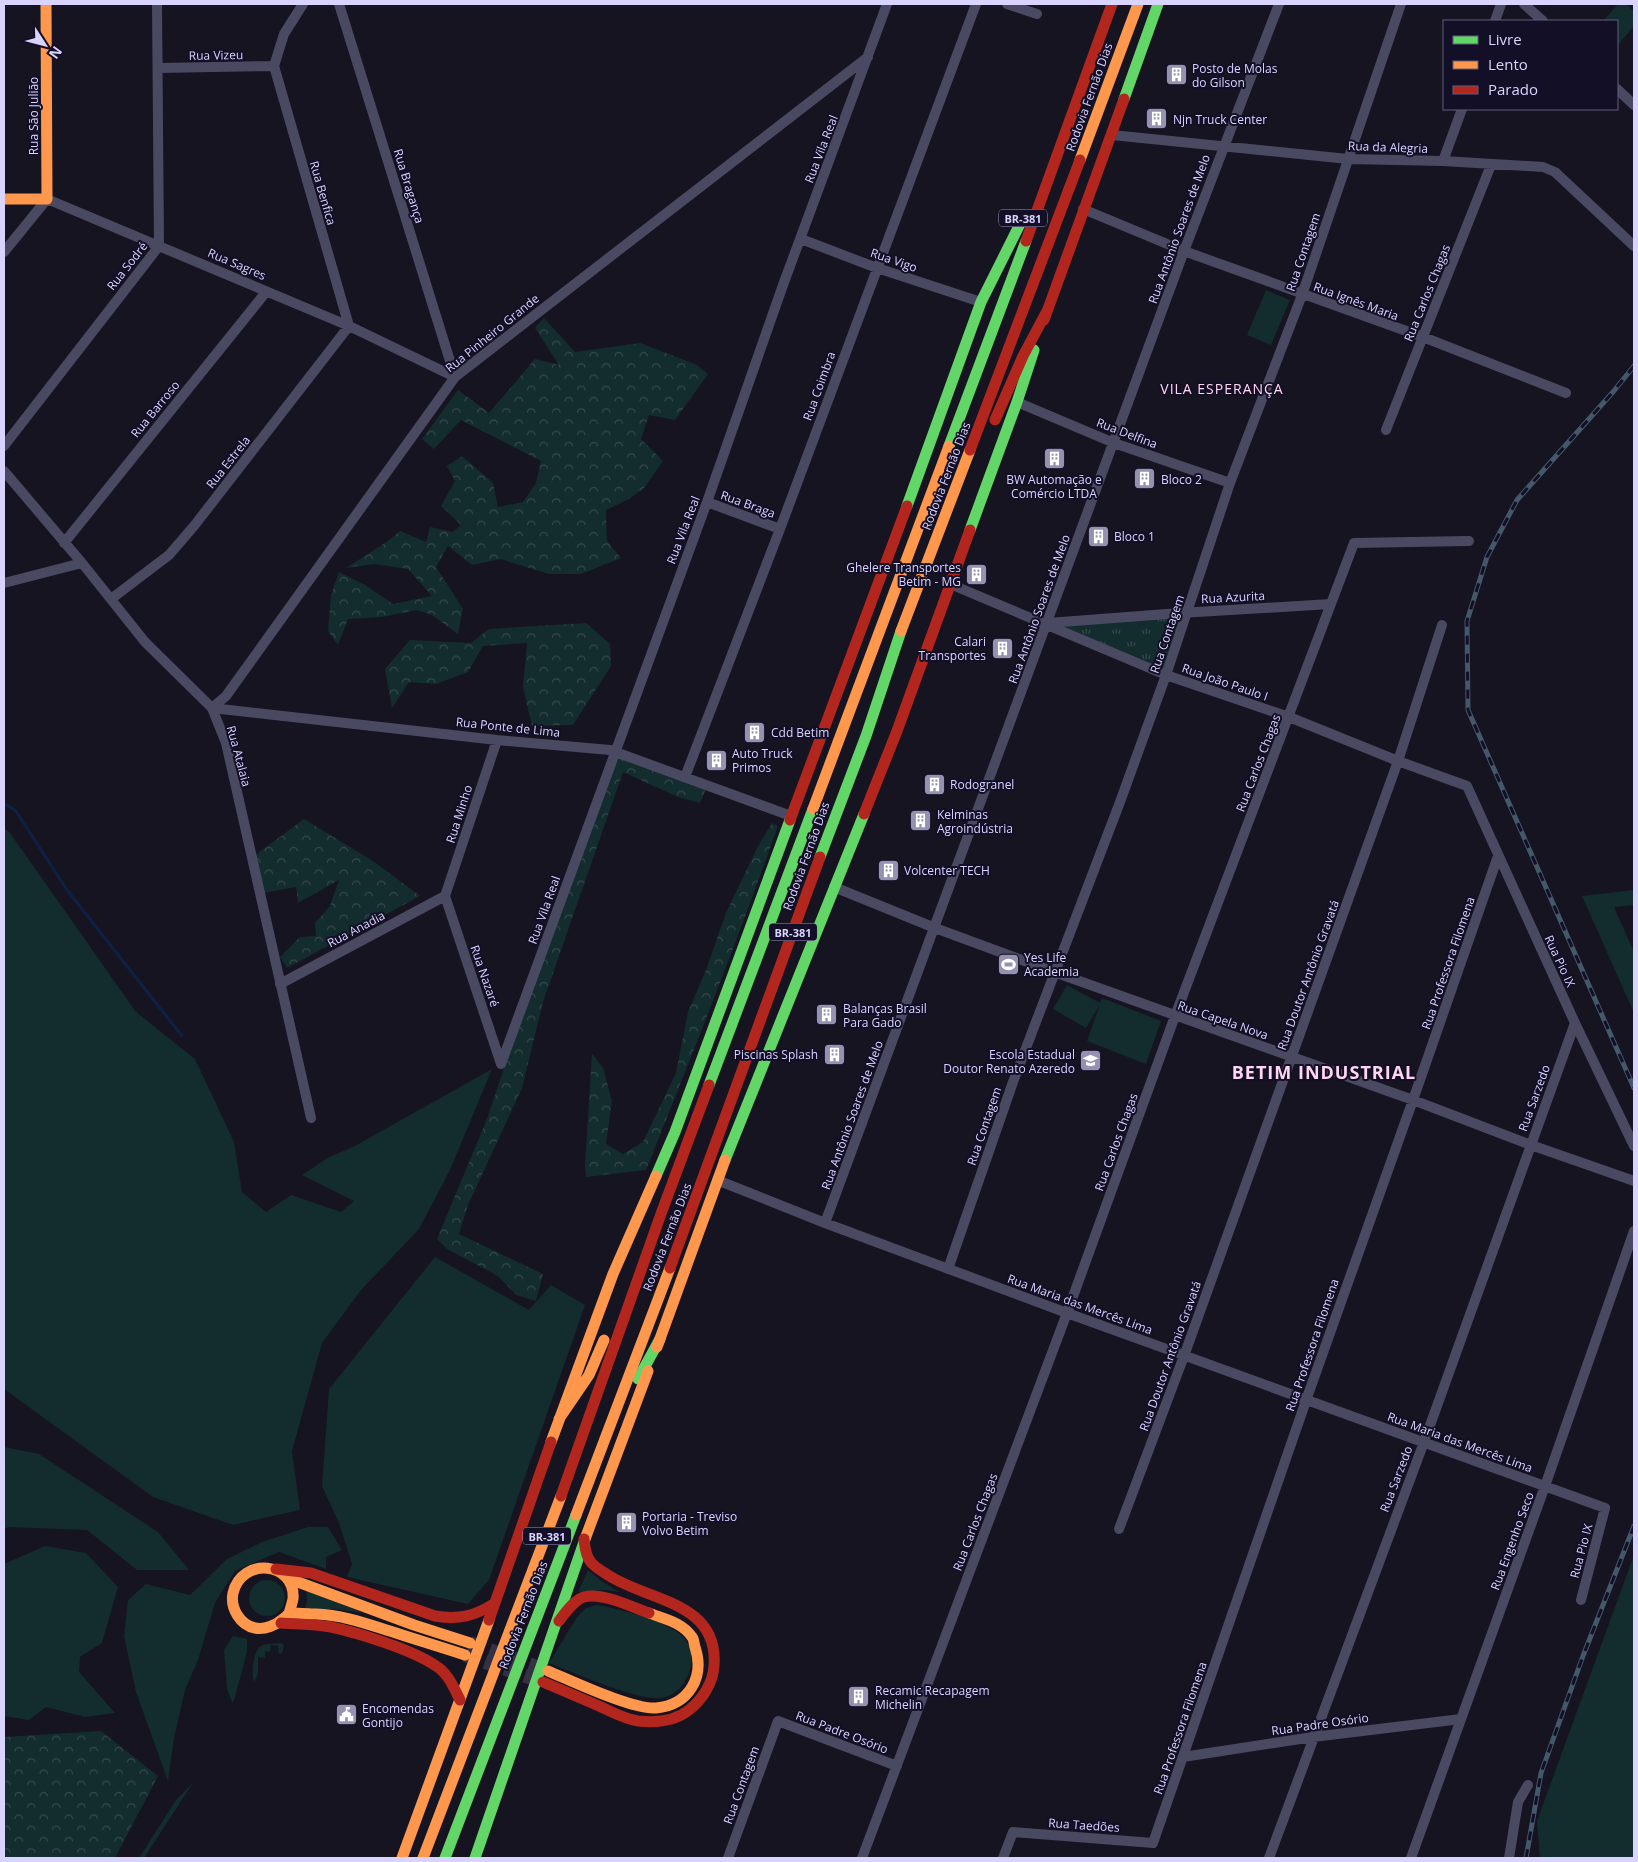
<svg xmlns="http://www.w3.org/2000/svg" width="1638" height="1862" viewBox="0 0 1638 1862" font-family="'Open Sans',sans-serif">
<defs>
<pattern id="forest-crowns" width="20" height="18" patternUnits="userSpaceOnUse" patternTransform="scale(1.25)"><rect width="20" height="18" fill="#132c2d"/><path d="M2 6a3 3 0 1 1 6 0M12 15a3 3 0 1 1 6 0" fill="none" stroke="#354a4c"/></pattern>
<pattern id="park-tufts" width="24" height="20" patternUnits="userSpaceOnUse" patternTransform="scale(1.25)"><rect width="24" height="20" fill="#132c2d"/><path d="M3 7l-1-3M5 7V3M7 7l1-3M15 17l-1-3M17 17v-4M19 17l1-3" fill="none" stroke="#354a4c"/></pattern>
</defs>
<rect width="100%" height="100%" fill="#161421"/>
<path fill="#132c2d" d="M 1618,4 L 1626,4 L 1634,11 L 1634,26 L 1617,46 L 1617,21 L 1603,21 Z
M 1266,290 L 1290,300 L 1271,345 L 1247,335 Z
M 4,828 L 10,833 L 136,1012 L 195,1059 L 234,1142 L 242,1192 L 266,1212 L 291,1195 L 341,1212 L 354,1201 L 302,1175 L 329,1157 L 353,1147 L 492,1069 L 450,1170 L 419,1229 L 361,1290 L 322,1343 L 292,1451 L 300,1510 L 233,1525 L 153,1497 L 4,1389 Z
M 1634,890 L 1634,905 L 1614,907 L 1634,952 L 1634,1013 L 1582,896 Z
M 1067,985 L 1100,1003 L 1102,998 L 1161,1021 L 1146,1064 L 1087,1041 L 1100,1004 L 1086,1028 L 1053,1009 Z
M 435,1257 L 529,1310 L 551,1285 L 585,1305 L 489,1580 L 468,1604 L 347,1577 L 352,1564 L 339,1523 L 322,1486 L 329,1389 Z
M 4,1447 L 39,1454 L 158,1532 L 189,1570 L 137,1570 L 87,1530 L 8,1527 L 4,1530 Z
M 308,1527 L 328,1527 L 342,1550 L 326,1557 L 326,1569 L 279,1552 L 235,1571 L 215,1603 L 198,1660 L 185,1690 L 174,1738 L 168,1781 L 136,1692 L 124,1636 L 128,1600 L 146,1584 L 190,1595 L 227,1559 L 262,1542 Z
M 45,1546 L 86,1553 L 118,1587 L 102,1643 L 80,1657 L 79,1672 L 115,1713 L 85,1717 L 46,1707 L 29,1720 L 4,1716 L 4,1564 Z
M 1634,1555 L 1634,1858 L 1540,1858 L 1537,1821 Z
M 588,1570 L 600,1580 L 619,1592 L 606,1590 L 578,1592 Z
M249 1598a18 18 0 1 1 36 0a18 18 0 1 1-36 0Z
M 306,1589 L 363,1613 L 335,1609 L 305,1609 L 307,1600 Z
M 597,1605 C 619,1609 671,1621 685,1639 C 693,1648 693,1664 688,1675 C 683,1687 675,1696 661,1698 C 637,1701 573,1672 549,1663 L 577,1617 L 586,1608 Z
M 233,1636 L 247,1639 L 247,1652 L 233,1704 L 227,1689 L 224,1650 Z
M 282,1643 L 284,1646 L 282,1653 L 279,1654 L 278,1646 L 271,1645 L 270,1652 L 265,1651 L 265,1658 L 258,1657 L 258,1674 L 254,1682 C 251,1673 253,1651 261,1646 C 266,1643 275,1644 282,1643 Z
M 193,1783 L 144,1858 L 139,1858 L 176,1800 Z"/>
<path fill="url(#forest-crowns)" d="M 544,318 L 575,352 L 640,343 L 697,365 L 708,374 L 675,420 L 649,415 L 641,439 L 663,461 L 644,488 L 629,499 L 606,510 L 607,541 L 621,558 L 581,574 L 549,574 L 500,559 L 472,565 L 448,546 L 436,567 L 463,609 L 458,634 L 432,615 L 417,610 L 382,617 L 348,619 L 338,645 L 328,631 L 331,595 L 339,572 L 365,585 L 393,604 L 432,596 L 408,569 L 374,564 L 346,568 L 385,543 L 400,531 L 426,542 L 430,527 L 453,532 L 461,525 L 441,506 L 455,481 L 447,466 L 462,456 L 493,483 L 498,507 L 523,502 L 536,483 L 541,461 L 461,420 L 434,449 L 422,439 L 458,390 L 489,413 L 535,359 L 559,365 L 535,328 Z
M 586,623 L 610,644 L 611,666 L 573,725 L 532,726 L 523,687 L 527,643 L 483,646 L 468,672 L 436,684 L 409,682 L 392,708 L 385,669 L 410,640 L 471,643 L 489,629 Z
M 613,755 L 706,789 L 700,803 L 678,797 L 623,772 L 543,1002 L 522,1088 L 468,1205 L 459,1234 L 543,1274 L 536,1301 L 516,1295 L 498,1276 L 447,1249 L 437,1239 L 487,1119 L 537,969 Z
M 304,819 L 373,861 L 420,896 L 287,968 L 280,957 L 300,937 L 316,936 L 315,923 L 330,906 L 339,880 L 298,903 L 296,887 L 263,893 L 254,856 Z
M 772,823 L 778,826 C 737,942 692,1056 646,1170 L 586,1177 L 585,1164 L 592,1054 L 603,1068 L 612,1101 L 606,1144 L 623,1154 L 643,1142 L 676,1073 L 688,1012 L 706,970 L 726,913 L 757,848 Z
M 101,1731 L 158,1776 L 115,1858 L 4,1858 L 4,1737 Z"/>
<path fill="url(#park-tufts)" d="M 1184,616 L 1164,668 L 1059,626 Z"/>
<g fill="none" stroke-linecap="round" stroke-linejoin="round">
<path stroke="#0d2144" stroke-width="3" d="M 4,803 L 16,811 L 67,890 L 182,1036"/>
<path stroke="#333142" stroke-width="14" stroke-dasharray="14 7" stroke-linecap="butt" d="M 470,1643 L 548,1671
M 465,1655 L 543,1682"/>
<path stroke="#4a4962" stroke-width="10" d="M 339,4 L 455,377
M 1007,4 L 1037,14
M 1524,4 L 1543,21
M 1495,21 L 1501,4
M 274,66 L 284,34 L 303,4
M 158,68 L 274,66
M 1617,89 L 1634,105
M 1112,135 L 1348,159 L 1443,161 L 1543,167 L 1555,172 L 1634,246
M 1443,161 L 1462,109
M 1083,209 L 1184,251 L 1423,337 L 1566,393
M 801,239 L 877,268 L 981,302
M 4,252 L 47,199 L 349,326 L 455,377
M 1017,402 L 1114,443 L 1230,483
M 1386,430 L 1491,165
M 4,446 L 159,246 L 157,4
M 4,471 L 82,563 L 145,642 L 212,708 L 226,743 L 311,1118
M 707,502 L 780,529
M 64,543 L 266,292
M 4,583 L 82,563
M 950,584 L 1166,675 L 1289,717 L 1398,761 L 1467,786 L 1575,1023 L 1634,1146
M 111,599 L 169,555 L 194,526 L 349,326 L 274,66
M 1048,623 L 1180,613 L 1331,604
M 212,708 L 226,696 L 455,377 L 868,57
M 212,708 L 497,740 L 610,750 L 791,816
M 685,777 L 780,529 L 976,4
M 834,887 L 935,928 L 1054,972 L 1413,1100 L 1531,1145 L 1634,1181
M 445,896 L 501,1064
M 445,896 L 497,740
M 280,984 L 445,896
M 501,1064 L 707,502 L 783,285 L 887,4
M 717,1180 L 825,1223 L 1067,1313 L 1605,1508 L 1581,1600
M 825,1223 L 1184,251 L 1279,4
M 948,1269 L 1013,1082 L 1120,802 L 1166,675 L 1230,483 L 1302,295 L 1401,4
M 1119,1529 L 1184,1356 L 1398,761 L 1442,625
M 1183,1757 L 1313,1737 L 1461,1719
M 728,1858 L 778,1721 L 897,1766
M 862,1858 L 1067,1313 L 1175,1016 L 1354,543 L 1469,541
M 1003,1858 L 1013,1832 L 1153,1843 L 1309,1392 L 1413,1100 L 1498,856
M 1269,1858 L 1424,1442 L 1575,1023
M 1411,1858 L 1545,1486 L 1634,1231
M 1509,1858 L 1518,1802 L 1528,1785"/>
<path stroke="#63d668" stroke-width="11" d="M 1124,99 L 1158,4
M 981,302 L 1022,220
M 949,446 L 1026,241
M 907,506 L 981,302
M 970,530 L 1017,402 L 1034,350
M 820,857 L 866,736 L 901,631
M 709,1085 L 813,809
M 725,1160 L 864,814
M 656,1176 L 675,1132 L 790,820
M 638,1379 L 660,1339
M 445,1858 L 576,1515
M 475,1858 L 585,1539"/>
<path stroke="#ff974d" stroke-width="11" d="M 1080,160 L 1138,4
M 4,199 L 47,199 L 46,4
M 901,631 L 970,450
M 813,809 L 949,446
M 657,1347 L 725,1160
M 559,1419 L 589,1375 L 604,1340
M 551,1442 L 613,1274 L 656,1176
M 576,1515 L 670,1268
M 585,1539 L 648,1371
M 287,1578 L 414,1625 L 470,1643
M 289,1614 C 290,1609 292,1604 293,1599 C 296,1562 242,1556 233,1593 C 230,1608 240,1625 255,1628 C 265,1630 276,1625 283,1619 C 285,1618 287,1615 289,1614 C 294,1612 310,1614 316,1614 C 343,1615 367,1624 393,1632 C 417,1640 441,1647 465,1655
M 548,1671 C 572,1681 633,1710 656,1708 C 689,1705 705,1677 695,1647 C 694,1644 694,1639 692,1637 C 682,1622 664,1619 649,1613
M 402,1858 L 489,1620
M 423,1858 L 561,1496"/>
<path stroke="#b3261e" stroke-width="11" d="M 1026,241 L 1112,4
M 1044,320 L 1124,99
M 995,420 L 1023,356 L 1047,311
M 970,450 L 1080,160
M 864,814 L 897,731 L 970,530
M 790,820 L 907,506
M 670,1268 L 820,857
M 561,1496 L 662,1211 L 709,1085
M 276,1569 L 311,1573 L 435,1616 C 459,1620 475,1616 495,1603
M 489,1620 L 551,1442
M 559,1621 C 565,1613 574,1600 584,1597 C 602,1592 632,1607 649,1613
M 281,1623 C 297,1624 315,1624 331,1627 C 359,1633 413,1650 436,1666 C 448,1673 454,1688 460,1700
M 543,1682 C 562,1690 580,1698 599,1706 C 612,1712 624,1719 638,1721 C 656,1723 674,1722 689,1710 C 702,1700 713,1683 714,1666 C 719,1601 647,1601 608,1575 C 602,1571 594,1567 590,1561 C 585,1554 585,1546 584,1539"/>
<defs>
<path id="rail" d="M 1634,366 L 1613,392 L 1517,500 L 1487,557 L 1467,621 L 1468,710 L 1634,1088
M 1526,1858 L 1541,1773 L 1583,1656 L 1634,1526"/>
</defs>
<use href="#rail" stroke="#43596b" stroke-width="5"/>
<use href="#rail" stroke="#130f26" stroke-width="3" stroke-dasharray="9" stroke-linecap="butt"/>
</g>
<defs>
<symbol id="building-square" viewBox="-11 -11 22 22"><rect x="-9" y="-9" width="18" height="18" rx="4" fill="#9591b1" stroke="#130f26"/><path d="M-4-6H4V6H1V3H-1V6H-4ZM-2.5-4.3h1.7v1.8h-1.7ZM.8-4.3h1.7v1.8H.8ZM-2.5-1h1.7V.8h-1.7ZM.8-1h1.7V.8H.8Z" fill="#fff"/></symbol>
<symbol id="stadium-square" viewBox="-11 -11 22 22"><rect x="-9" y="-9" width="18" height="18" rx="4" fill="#9591b1" stroke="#130f26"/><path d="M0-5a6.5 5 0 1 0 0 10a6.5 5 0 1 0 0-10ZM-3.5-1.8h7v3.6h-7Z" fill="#fff"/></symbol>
<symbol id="school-square" viewBox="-11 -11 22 22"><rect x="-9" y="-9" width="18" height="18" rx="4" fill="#9591b1" stroke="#130f26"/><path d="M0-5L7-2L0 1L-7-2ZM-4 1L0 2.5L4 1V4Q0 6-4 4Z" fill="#fff"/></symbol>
<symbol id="civic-square" viewBox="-11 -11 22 22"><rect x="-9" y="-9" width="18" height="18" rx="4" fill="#9591b1" stroke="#130f26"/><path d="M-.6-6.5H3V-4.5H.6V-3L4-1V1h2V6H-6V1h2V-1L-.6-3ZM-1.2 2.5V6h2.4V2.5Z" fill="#fff"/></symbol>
</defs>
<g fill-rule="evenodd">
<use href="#building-square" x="1164" y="62" width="25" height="25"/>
<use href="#building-square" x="1144" y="106" width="25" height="25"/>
<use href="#building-square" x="1042" y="446" width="25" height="25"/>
<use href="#building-square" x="1132" y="466" width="25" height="25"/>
<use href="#building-square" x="1086" y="524" width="25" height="25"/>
<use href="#building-square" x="964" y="562" width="25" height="25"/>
<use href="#building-square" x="990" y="636" width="25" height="25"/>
<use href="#building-square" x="742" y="720" width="25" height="25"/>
<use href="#building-square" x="704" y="748" width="25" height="25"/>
<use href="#building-square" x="922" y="772" width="25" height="25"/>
<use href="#building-square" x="908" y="808" width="25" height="25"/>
<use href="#building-square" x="876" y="858" width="25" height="25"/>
<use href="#stadium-square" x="996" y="952" width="25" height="25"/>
<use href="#building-square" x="814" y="1002" width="25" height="25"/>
<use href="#building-square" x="822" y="1042" width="25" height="25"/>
<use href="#school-square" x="1078" y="1048" width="25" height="25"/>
<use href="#building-square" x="614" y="1510" width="25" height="25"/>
<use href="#building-square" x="846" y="1684" width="25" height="25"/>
<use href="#civic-square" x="334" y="1702" width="25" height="25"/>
</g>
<g text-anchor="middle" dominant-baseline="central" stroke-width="4" stroke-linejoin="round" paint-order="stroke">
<g fill="#130f26" stroke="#9e99be" stroke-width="1">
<rect x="999" y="209.5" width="48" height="17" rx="4"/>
<rect x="769" y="923.5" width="48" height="17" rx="4"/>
<rect x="523" y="1527.5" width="48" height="17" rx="4"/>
</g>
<g font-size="11" font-weight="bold" fill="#d9d4ff">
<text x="1023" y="218">BR-381</text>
<text x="793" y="932">BR-381</text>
<text x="547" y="1536">BR-381</text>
</g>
<g font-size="12" fill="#d9d4ff" stroke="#130f26">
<text transform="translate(216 55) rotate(-1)">Rua Vizeu</text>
<text transform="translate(1089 97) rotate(-70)">Rodovia Fernão Dias</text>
<text transform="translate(33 116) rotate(-90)">Rua São Julião</text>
<text transform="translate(1388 147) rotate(2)">Rua da Alegria</text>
<text transform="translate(821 149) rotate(-69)">Rua Vila Real</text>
<text transform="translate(409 186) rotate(73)">Rua Bragança</text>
<text transform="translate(323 193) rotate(74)">Rua Benfica</text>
<text transform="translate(1179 229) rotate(-70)">Rua Antônio Soares de Melo</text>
<text transform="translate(1303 252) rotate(-71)">Rua Contagem</text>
<text transform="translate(894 260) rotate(19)">Rua Vigo</text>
<text transform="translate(237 264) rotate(23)">Rua Sagres</text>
<text transform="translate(127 266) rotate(-52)">Rua Sodré</text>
<text transform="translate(1427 293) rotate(-68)">Rua Carlos Chagas</text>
<text transform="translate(1356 301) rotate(20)">Rua Ignês Maria</text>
<text transform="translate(492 333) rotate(-39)">Rua Pinheiro Grande</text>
<text transform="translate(819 386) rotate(-70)">Rua Coimbra</text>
<text transform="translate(155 409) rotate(-51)">Rua Barroso</text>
<text transform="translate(1127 433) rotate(21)">Rua Delfina</text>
<text transform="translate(228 462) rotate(-52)">Rua Estrela</text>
<text transform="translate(946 476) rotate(-69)">Rodovia Fernão Dias</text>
<text transform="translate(748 504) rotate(20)">Rua Braga</text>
<text transform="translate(683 530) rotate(-69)">Rua Vila Real</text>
<text transform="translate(1233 597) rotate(-3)">Rua Azurita</text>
<text transform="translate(1039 609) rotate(-70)">Rua Antônio Soares de Melo</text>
<text transform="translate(1167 634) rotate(-71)">Rua Contagem</text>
<text transform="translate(1225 682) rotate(19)">Rua João Paulo I</text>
<text transform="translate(508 727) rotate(6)">Rua Ponte de Lima</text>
<text transform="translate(239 756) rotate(75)">Rua Atalaia</text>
<text transform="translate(1258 763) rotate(-69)">Rua Carlos Chagas</text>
<text transform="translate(459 814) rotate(-72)">Rua Minho</text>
<text transform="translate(806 856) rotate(-70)">Rodovia Fernão Dias</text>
<text transform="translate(544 910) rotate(-70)">Rua Vila Real</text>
<text transform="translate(356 929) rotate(-28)">Rua Anadia</text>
<text transform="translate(1560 961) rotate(65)">Rua Pio IX</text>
<text transform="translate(1448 963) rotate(-71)">Rua Professora Filomena</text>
<text transform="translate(1308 975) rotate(-70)">Rua Doutor Antônio Gravatá</text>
<text transform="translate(485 976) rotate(71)">Rua Nazaré</text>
<text transform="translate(1223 1020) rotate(19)">Rua Capela Nova</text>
<text transform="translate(1534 1098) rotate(-70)">Rua Sarzedo</text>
<text transform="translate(852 1115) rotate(-70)">Rua Antônio Soares de Melo</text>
<text transform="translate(984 1126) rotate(-71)">Rua Contagem</text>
<text transform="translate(1116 1142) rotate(-70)">Rua Carlos Chagas</text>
<text transform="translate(667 1237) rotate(-69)">Rodovia Fernão Dias</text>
<text transform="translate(1080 1304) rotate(20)">Rua Maria das Mercês Lima</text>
<text transform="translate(1312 1345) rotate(-71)">Rua Professora Filomena</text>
<text transform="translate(1170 1356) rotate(-70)">Rua Doutor Antônio Gravatá</text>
<text transform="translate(1460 1442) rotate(20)">Rua Maria das Mercês Lima</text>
<text transform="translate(1396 1479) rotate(-69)">Rua Sarzedo</text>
<text transform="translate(975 1522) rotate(-69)">Rua Carlos Chagas</text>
<text transform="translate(1512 1541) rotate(-70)">Rua Engenho Seco</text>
<text transform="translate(1581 1551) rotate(-75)">Rua Pio IX</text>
<text transform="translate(523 1615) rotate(-69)">Rodovia Fernão Dias</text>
<text transform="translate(1320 1724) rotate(-8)">Rua Padre Osório</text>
<text transform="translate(1180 1728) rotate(-71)">Rua Professora Filomena</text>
<text transform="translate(842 1732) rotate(21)">Rua Padre Osório</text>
<text transform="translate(741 1785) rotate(-70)">Rua Contagem</text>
<text transform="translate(1084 1825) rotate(4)">Rua Taedões</text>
</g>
<g font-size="12" fill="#d9d4ff" stroke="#130f26" text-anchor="start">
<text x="1192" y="68">Posto de Molas<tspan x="1192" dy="14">do Gilson</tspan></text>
<text x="1173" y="119">Njn Truck Center</text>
<text x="1054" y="479" text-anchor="middle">BW Automação e<tspan x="1054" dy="14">Comércio LTDA</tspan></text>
<text x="1161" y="479">Bloco 2</text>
<text x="1114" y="536">Bloco 1</text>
<text x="961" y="567" text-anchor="end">Ghelere Transportes<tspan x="961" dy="14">Betim - MG</tspan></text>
<text x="986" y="641" text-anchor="end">Calari<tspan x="986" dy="14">Transportes</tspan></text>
<text x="771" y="732">Cdd Betim</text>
<text x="732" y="753">Auto Truck<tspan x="732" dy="14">Primos</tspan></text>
<text x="950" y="784">Rodogranel</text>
<text x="937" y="814">Kelminas<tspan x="937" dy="14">Agroindústria</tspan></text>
<text x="904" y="870">Volcenter TECH</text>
<text x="1024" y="957">Yes Life<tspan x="1024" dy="14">Academia</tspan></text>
<text x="843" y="1008">Balanças Brasil<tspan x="843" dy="14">Para Gado</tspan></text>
<text x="818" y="1054" text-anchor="end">Piscinas Splash</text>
<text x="1075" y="1054" text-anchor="end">Escola Estadual<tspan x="1075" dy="14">Doutor Renato Azeredo</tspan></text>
<text x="642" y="1516">Portaria - Treviso<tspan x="642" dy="14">Volvo Betim</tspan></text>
<text x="875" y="1690">Recamic Recapagem<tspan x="875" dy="14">Michelin</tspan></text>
<text x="362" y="1708">Encomendas<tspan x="362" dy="14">Gontijo</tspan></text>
</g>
<g font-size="14" letter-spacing="1" fill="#ffd6f0" stroke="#130f26">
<text x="1222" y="388">VILA ESPERANÇA</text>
</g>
<g font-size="18" font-weight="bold" letter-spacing="1" fill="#ffd6f0" stroke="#130f26">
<text x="1324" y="1072">BETIM INDUSTRIAL</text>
</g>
</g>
<rect width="1638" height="1862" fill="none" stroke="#d9d4ff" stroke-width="10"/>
<rect x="1443" y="20" width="175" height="90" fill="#130f26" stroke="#625e7d"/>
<rect x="1453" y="36" width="25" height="8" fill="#63d668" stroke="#625e7d"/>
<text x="1488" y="45" font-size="15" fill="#d9d4ff">Livre</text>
<rect x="1453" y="61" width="25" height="8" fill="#ff974d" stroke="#625e7d"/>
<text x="1488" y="70" font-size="15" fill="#d9d4ff">Lento</text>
<rect x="1453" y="86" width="25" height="8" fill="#b3261e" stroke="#625e7d"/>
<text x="1488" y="95" font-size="15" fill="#d9d4ff">Parado</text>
<g transform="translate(45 45) rotate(126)" stroke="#130f26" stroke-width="4" paint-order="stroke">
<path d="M0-4L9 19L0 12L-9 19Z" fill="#d9d4ff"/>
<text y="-8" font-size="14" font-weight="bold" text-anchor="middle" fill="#d9d4ff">N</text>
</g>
</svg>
